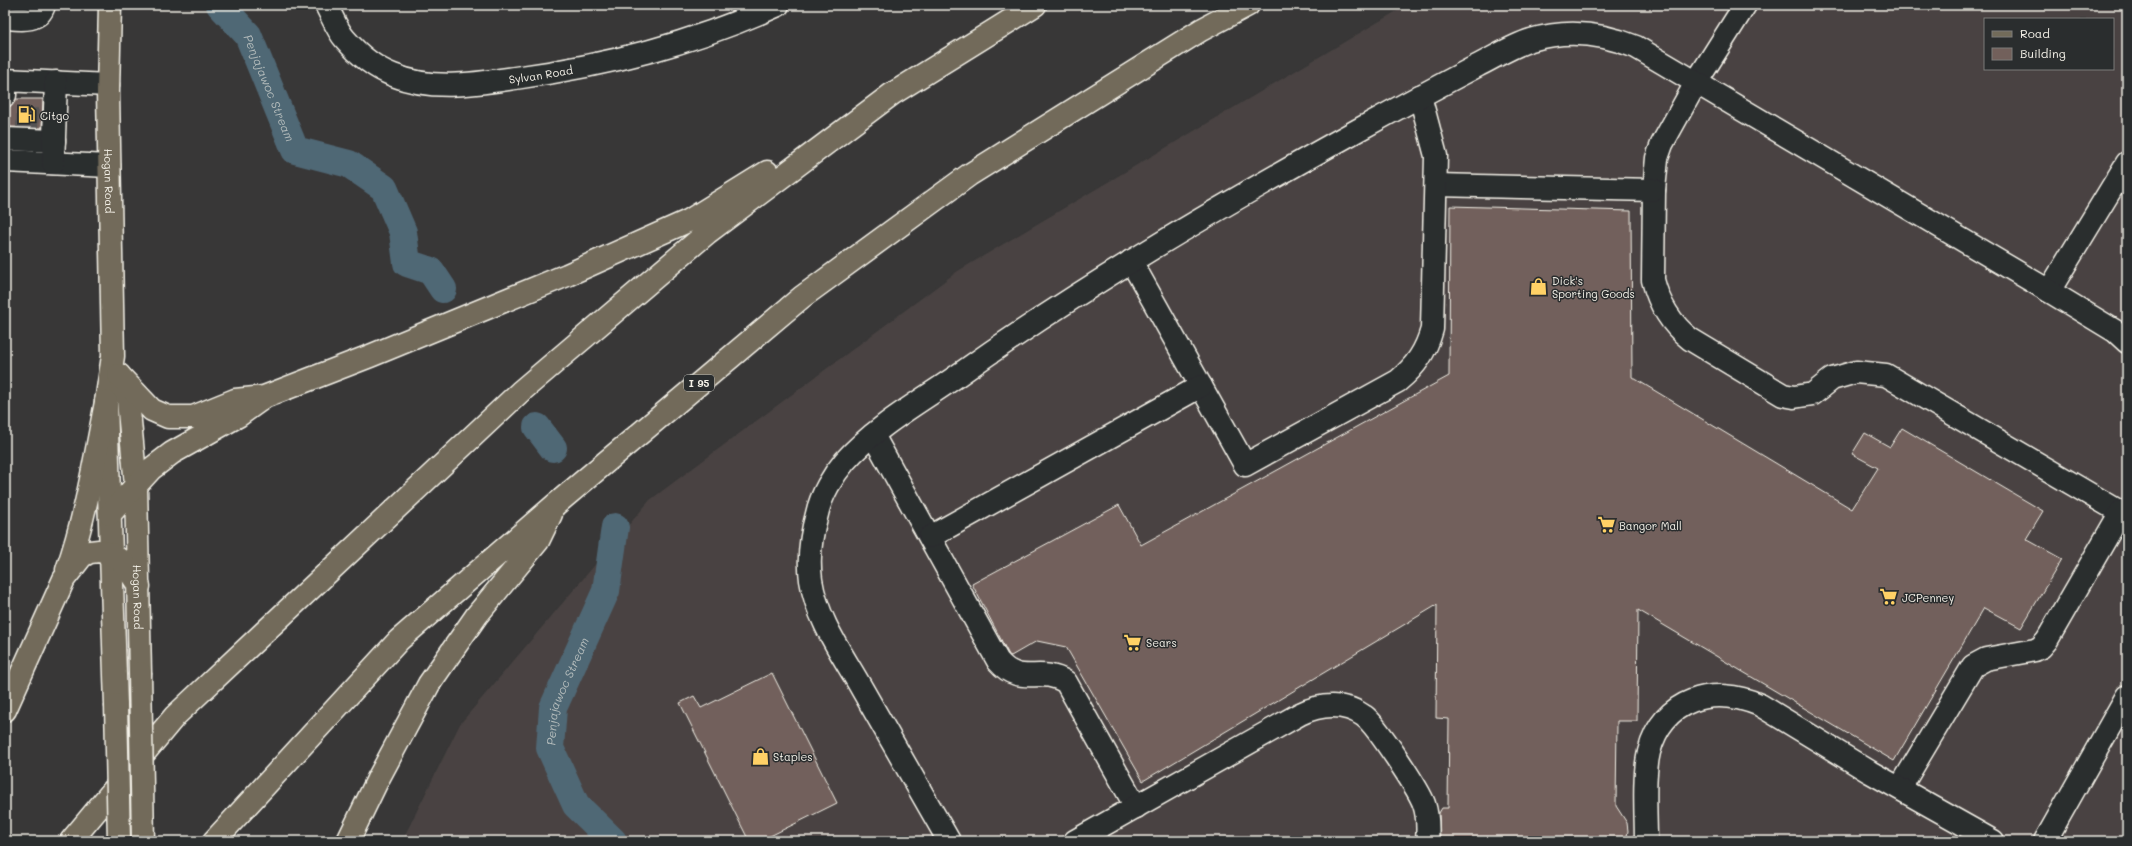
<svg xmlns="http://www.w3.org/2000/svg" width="2132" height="846" viewBox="0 0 2132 846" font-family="Mali,sans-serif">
<rect width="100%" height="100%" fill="#383737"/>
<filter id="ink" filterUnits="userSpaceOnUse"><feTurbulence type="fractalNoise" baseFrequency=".025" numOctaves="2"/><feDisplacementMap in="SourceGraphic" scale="8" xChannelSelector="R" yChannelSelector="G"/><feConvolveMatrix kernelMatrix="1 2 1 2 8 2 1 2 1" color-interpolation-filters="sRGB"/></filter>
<g filter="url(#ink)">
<path fill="#494342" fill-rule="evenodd" d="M 1407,5 L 2127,5 L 2127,841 L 402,841 L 460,724 L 650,500 L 958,271 ZM 1985,19 L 2113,19 L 2113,69 L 1985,69 Z"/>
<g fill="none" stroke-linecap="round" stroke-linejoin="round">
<g stroke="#506775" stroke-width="28">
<path id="s1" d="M 220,5 L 248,35 L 295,150 L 349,164 L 384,188 L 403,232 L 407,263 L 431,271 L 443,289"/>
<path d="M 537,427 L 553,448"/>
<path id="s2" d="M 613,841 L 576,805 L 550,748 L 553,708 L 606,591 L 615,527"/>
</g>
</g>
<path fill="#72605b" stroke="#f4f1e8" d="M 16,99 L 43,99 L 42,128 L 6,127 L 6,107 L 12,106 Z
M 1450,206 L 1631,211 L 1632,377 L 1852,509 L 1878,468 L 1852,454 L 1865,433 L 1890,447 L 1902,428 L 2043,511 L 2026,539 L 2062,559 L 2021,628 L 1984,608 L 1894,761 L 1638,610 L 1637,721 L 1617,721 L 1616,806 L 1627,823 L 1628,831 L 1626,841 L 1440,841 L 1439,813 L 1442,808 L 1448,808 L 1449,719 L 1436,718 L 1437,605 L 1143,781 L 1066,647 L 1037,641 L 1011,656 L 1009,655 L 972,584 L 1119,505 L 1141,545 L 1449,376 Z
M 772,673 L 837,803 L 760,841 L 749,841 L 680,703 L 694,696 L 701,708 Z"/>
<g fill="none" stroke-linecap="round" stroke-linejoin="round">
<path stroke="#545352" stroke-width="22" stroke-dasharray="22 11" stroke-linecap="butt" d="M 27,130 L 28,99"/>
<defs>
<g id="minor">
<path id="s3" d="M 326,5 C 332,16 337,30 345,39 C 358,54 375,68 393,75 C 432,91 474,84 515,78 C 609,65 691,44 778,5"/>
<path d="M 1745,5 L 1697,81 L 1662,144 L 1657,158 L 1654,190 L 1653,280 C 1659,304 1670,323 1690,339 L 1783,395 L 1794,397 L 1813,394 L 1832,379 L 1856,372 L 1886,375 L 2127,516"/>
<path d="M 5,18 C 19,19 39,23 44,5"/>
<path d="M 5,95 L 5,80 L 108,85"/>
<path d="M 5,139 L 54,141"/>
<path d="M 5,161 L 109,166"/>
<path d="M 53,163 L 56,82"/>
<path d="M 1436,185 L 1654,190"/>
<path d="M 1131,261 L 1245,465 L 1398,381 C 1416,366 1426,351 1432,329 L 1436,156 L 1420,96"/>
<path d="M 2049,291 L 2127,163"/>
<path d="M 873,435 L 998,661 C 1021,688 1039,665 1066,682 L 1136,807"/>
<path d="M 930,537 L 1201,386"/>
<path d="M 1900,788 L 1973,666 L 1986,659 L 2035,650 L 2041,647 L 2047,640 L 2121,512"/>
<path d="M 949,841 C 920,790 891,740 862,689 C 843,655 817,620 811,580 C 808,558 811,535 817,514 C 821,495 833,475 845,461 C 876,426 920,402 957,376 C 1085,285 1221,206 1358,130 C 1398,108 1437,87 1477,66 C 1495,57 1512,46 1531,40 C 1567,29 1602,33 1636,47 L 2049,291 L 2115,331 L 2127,342"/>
<path d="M 1075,841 L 1300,714 C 1320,704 1345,702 1364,716 C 1376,724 1419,790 1424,804 C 1428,816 1428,829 1427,841"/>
<path d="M 1646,841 C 1646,815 1643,776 1649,752 C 1663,698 1713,685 1760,705 L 1870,772 L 1993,841"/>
<path d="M 2045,841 L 2127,696"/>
</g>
<g id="major">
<path id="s4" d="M 110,5 L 108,92 L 113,356 L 106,402 L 116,705"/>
<path id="s5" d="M 119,375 L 128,400 L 136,486 L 140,673"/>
</g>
<path id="highway" d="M 119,375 L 152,410 L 168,417 L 193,417 L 235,400 L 264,397 L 370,356 L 567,275 L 688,221 L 767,172
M 110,514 L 151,469 L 172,453 L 238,416 L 263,398
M 67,570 C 86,516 95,458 106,402
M 5,710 L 64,579 L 82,556 L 90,552 L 99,551 L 111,554 L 123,562 L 139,586
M 71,841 L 175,716 L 520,392 L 707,233 L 892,94 L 1035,5
M 214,841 L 399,640 L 555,505 L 802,297 L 969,175 L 1201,30 L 1248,5
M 348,841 L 378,779 L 429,684 L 477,615 L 538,541 L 551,514"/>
</defs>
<use href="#minor" stroke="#f4f1e8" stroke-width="25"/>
<use href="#major" stroke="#f4f1e8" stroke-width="25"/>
<use href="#highway" stroke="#f4f1e8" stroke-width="25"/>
<use href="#minor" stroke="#2a2d2e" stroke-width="22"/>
<use href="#major" stroke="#726b5a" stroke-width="22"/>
<use href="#highway" stroke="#726b5a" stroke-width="22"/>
<defs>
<path id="major-bridge" d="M 140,673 L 143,841
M 116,705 L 119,841"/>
</defs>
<use href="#major-bridge" stroke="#f4f1e8" stroke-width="25" stroke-linecap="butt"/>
<use href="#major-bridge" stroke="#726b5a" stroke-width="22"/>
</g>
</g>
<defs>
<symbol id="fuel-bare" viewBox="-9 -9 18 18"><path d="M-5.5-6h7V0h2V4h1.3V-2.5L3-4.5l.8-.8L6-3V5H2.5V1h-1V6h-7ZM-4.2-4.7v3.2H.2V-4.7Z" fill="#ffd166" stroke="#2a2d2e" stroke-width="2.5" paint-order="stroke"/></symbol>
<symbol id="shop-bare" viewBox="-9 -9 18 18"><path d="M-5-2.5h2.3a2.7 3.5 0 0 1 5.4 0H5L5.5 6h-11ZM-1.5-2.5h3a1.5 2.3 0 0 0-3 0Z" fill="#ffd166" stroke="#2a2d2e" stroke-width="2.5" paint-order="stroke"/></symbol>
<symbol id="supermarket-bare" viewBox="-9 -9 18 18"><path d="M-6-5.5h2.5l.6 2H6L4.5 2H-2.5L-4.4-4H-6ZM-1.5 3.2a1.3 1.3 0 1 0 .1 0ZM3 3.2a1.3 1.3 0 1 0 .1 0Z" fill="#ffd166" stroke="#2a2d2e" stroke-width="2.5" paint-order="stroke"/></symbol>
</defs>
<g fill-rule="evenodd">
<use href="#fuel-bare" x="14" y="102" width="25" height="25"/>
<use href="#shop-bare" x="1526" y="274" width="25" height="25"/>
<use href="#supermarket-bare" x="1594" y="512" width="25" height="25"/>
<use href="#supermarket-bare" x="1876" y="584" width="25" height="25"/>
<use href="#supermarket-bare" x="1120" y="630" width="25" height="25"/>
<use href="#shop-bare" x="748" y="744" width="25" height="25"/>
</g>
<g text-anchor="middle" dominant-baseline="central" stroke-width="3" stroke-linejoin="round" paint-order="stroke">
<rect fill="#2a2d2e" stroke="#b7b6b0" stroke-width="1" x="684" y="375" width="30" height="16" rx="3"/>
<g font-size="10" font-weight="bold" fill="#f4f1e8">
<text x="699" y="383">I 95</text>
</g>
<g font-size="11" fill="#f4f1e8" stroke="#2a2d2e">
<text stroke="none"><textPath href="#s3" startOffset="249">Sylvan Road</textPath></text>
<text stroke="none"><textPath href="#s4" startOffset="176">Hogan Road</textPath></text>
<text stroke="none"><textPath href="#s5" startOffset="224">Hogan Road</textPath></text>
</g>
<g font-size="11" fill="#f4f1e8" stroke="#2a2d2e" text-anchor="start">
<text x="40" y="115">Citgo</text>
<text x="1552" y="280">Dick's<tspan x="1552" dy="13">Sporting Goods</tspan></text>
<text x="1619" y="525">Bangor Mall</text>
<text x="1902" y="597">JCPenney</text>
<text x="1146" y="642">Sears</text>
<text x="773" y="756">Staples</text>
</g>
<g font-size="12" font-style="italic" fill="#b2baba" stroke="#2a2d2e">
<text stroke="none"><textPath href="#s1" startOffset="98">Penjajawoc Stream</textPath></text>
<text stroke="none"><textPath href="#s2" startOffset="174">Penjajawoc Stream</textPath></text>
</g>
</g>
<rect width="2132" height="846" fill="none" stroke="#2a2d2e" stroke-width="20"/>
<rect x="10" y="10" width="2112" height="826" fill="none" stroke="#f4f1e8" stroke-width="1.5" filter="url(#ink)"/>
<rect x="1984" y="18" width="130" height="52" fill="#2a2d2e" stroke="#7b7b78"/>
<rect x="1992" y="31" width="20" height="6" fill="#726b5a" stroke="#7b7b78"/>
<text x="2020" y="38" font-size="12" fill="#f4f1e8">Road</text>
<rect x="1992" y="48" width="20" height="12" fill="#72605b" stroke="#7b7b78"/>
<text x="2020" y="58" font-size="12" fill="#f4f1e8">Building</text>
</svg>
